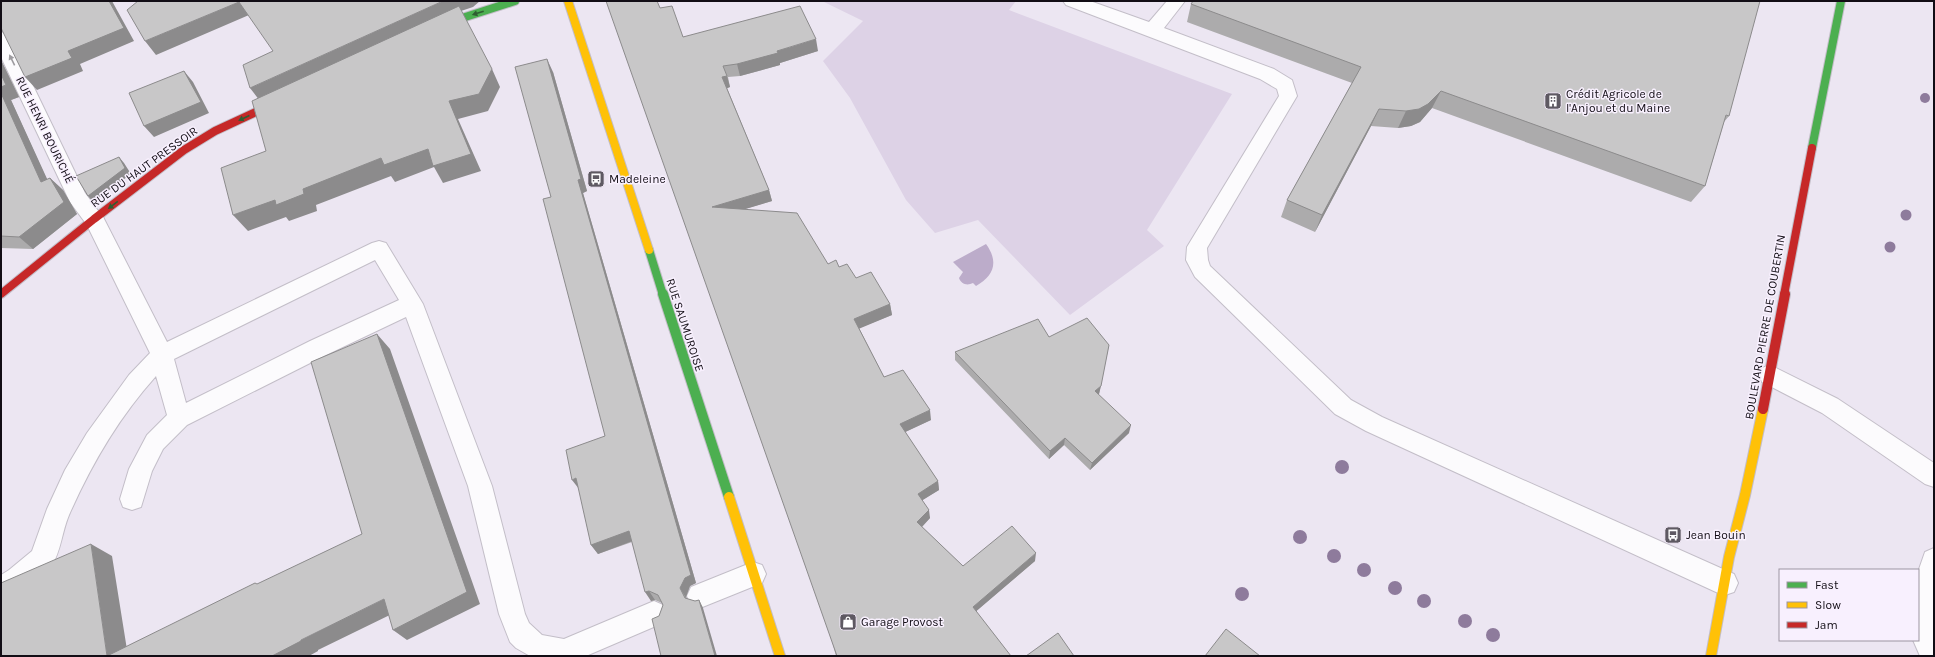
<svg xmlns="http://www.w3.org/2000/svg" width="1935" height="657" viewBox="0 0 1935 657" font-family="Karla,sans-serif">
<rect width="100%" height="100%" fill="#ece6f2"/>
<path fill="#ddd2e6" d="M 822,1 L 1016,1 L 1009,10 L 1232,94 L 1147,230 L 1164,246 L 1070,315 L 978,220 L 935,233 L 906,200 L 850,98 L 823,61 L 863,21 Z"/>
<path fill="#bcacca" d="M 986,244 C 999,262 994,276 976,286 L 973,283 C 967,286 961,284 959,278 L 963,272 L 953,262 Z"/>
<g fill="none" stroke-linecap="round" stroke-linejoin="round">
<defs>
<path id="lane" d="M 1063,1 L 1090,1 L 1149,22 L 1167,1 L 1185,1 L 1164,28 L 1274,69 L 1292,80 L 1297,96 L 1207,248 L 1208,260 L 1210,266 L 1351,400 L 1382,417 L 1734,574 L 1738,583 L 1734,592 L 1725,595 L 1716,592 L 1366,431 L 1335,414 L 1195,277 L 1186,260 L 1187,247 L 1279,96 L 1277,89 L 1260,79 L 1066,5 Z
M 94,211 L 101,213 L 167,342 L 372,243 L 379,241 L 386,243 L 423,304 L 492,486 L 525,614 L 529,623 L 542,635 L 564,639 L 654,601 L 663,605 L 667,614 L 663,623 L 586,656 L 530,656 L 516,648 L 510,642 L 499,614 L 468,486 L 406,317 L 326,355 L 187,425 L 163,449 L 152,471 L 141,507 L 132,510 L 123,507 L 120,499 L 129,469 L 147,435 L 167,415 L 156,376 C 119,417 91,465 69,515 C 62,531 61,552 51,567 C 42,580 16,594 1,600 L 1,575 L 9,570 L 32,551 L 47,509 L 65,470 L 87,433 L 129,375 L 150,353 L 84,219 L 87,213 ZM 375,260 L 399,300 L 310,341 L 186,403 L 174,359 Z
M 1770,365 L 1838,399 L 1934,463 L 1934,487 L 1925,484 L 1822,413 L 1762,382 L 1759,375 L 1762,368 Z
M 1934,548 L 1934,656 L 1920,656 L 1913,640 L 1918,640 L 1918,572 L 1925,552 Z
M 753,562 L 762,565 L 766,574 L 762,583 L 700,608 L 691,605 L 687,596 L 691,587 Z"/>
<path id="street" d="M 1,32 L 7,34 L 10,38 L 85,193 L 104,219 L 101,225 L 94,227 L 87,225 L 70,202 L 1,57 Z"/>
<path id="fast-far1" d="M 437,30 L 459,19 L 515,1
M 1812,148 L 1841,1
M 649,250 L 663,295"/>
<path id="fast" d="M 663,294 L 729,497"/>
<path id="slow-far1" d="M 568,1 L 649,250"/>
<path id="slow" d="M 729,497 L 780,656
M 1711,656 L 1729,557 L 1745,495 L 1763,409"/>
<path id="jam-far1" d="M 1,294 L 94,219 L 184,150 L 215,131 L 282,100
M 1784,295 L 1812,148"/>
<path id="jam" d="M 1763,409 L 1785,294"/>
</defs>
<use href="#lane" stroke="#c3bec8" stroke-width="2"/>
<use href="#street" stroke="#c3bec8" stroke-width="2"/>
<use href="#fast-far1" stroke="#c3bec8" stroke-width="10"/>
<use href="#fast" stroke="#c3bec8" stroke-width="12"/>
<use href="#slow-far1" stroke="#c3bec8" stroke-width="10"/>
<use href="#slow" stroke="#c3bec8" stroke-width="12"/>
<use href="#jam-far1" stroke="#c3bec8" stroke-width="10"/>
<use href="#jam" stroke="#c3bec8" stroke-width="12"/>
<use href="#lane" fill="#fcfbfd" fill-rule="evenodd"/>
<use href="#street" fill="#fcfbfd" fill-rule="evenodd"/>
<use href="#fast-far1" stroke="#4caf50" stroke-width="8"/>
<use href="#fast" stroke="#4caf50" stroke-width="10"/>
<use href="#slow-far1" stroke="#ffc107" stroke-width="8"/>
<use href="#slow" stroke="#ffc107" stroke-width="10"/>
<use href="#jam-far1" stroke="#c62828" stroke-width="8"/>
<use href="#jam" stroke="#c62828" stroke-width="10"/>
</g>
<g fill="#8e7b9c">
<circle cx="1925" cy="98" r="5"/>
<circle cx="1906" cy="215" r="5.5"/>
<circle cx="1890" cy="247" r="5.5"/>
<circle cx="1342" cy="467" r="7"/>
<circle cx="1300" cy="537" r="7"/>
<circle cx="1334" cy="556" r="7"/>
<circle cx="1364" cy="570" r="7"/>
<circle cx="1395" cy="588" r="7"/>
<circle cx="1242" cy="594" r="7"/>
<circle cx="1424" cy="601" r="7"/>
<circle cx="1465" cy="621" r="7"/>
<circle cx="1493" cy="635" r="7"/>
</g>
<path fill="#acabac" d="M 1191,4 L 1729,116 L 1724,122 L 1705,186 L 1691,202 L 1432,108 L 1420,122 L 1411,126 L 1398,128 L 1371,126 L 1315,232 L 1281,217 L 1287,200 L 1352,83 L 1187,22 Z
M 660,8 L 683,37 L 818,51 L 780,63 L 780,65 L 740,76 L 728,77 L 730,87 L 727,88 L 769,190 L 772,201 L 745,209 L 828,264 L 839,267 L 856,278 L 890,304 L 892,315 L 859,328 L 884,377 L 931,420 L 905,432 L 938,481 L 939,490 L 922,500 L 930,518 L 922,527 L 963,566 L 1035,561 L 976,611 L 836,656 Z
M 1,60 L 19,97 L 11,100 L 47,180 L 50,178 L 63,190 L 77,214 L 33,249 L 1,248 Z
M 553,72 L 587,191 L 583,193 L 696,583 L 690,586 L 686,597 L 687,599 L 695,601 L 699,600 L 703,608 L 659,616 L 663,605 L 662,603 L 655,600 L 651,601 L 632,542 L 598,554 L 591,545 L 605,436 L 551,197 Z
M 1049,337 L 1109,345 L 1099,394 L 1098,394 L 1129,433 L 1090,470 L 1064,445 L 1049,459 L 955,360 L 955,352 Z"/>
<path fill="#8c8b8c" d="M 109,1 L 112,1 L 134,41 L 80,64 L 83,71 L 37,90 L 25,77 L 68,51 Z
M 443,1 L 480,1 L 473,7 L 452,14 L 260,101 L 250,88 Z
M 239,2 L 249,15 L 156,55 L 145,41 Z
M 816,39 L 818,51 L 780,63 L 780,65 L 740,76 L 737,64 Z
M 547,59 L 553,72 L 587,191 L 583,193 L 696,583 L 690,586 L 686,597 L 691,606 L 680,588 Z
M 1,60 L 19,97 L 11,100 L 54,194 L 41,182 L 1,93 Z
M 492,69 L 500,87 L 488,111 L 458,119 L 481,171 L 443,183 L 434,167 L 395,182 L 391,176 L 316,205 L 317,211 L 289,221 L 286,217 L 248,231 L 233,215 L 381,158 L 428,149 L 449,101 Z
M 184,71 L 193,82 L 209,113 L 154,137 L 144,126 Z
M 727,76 L 730,87 L 725,89 L 722,77 Z
M 1441,91 L 1432,108 L 1420,122 L 1411,126 L 1398,128 L 1406,111 Z
M 1379,109 L 1371,126 L 1315,232 L 1322,215 Z
M 119,157 L 124,163 L 131,174 L 93,202 L 88,196 Z
M 50,178 L 63,190 L 77,214 L 33,249 L 19,237 Z
M 769,190 L 772,201 L 715,218 L 712,207 Z
M 890,304 L 892,315 L 856,330 L 854,319 Z
M 377,334 L 390,349 L 480,604 L 407,640 L 393,630 Z
M 1101,386 L 1099,394 L 1093,399 L 1095,391 Z
M 930,410 L 931,420 L 901,434 L 900,424 Z
M 1131,425 L 1129,433 L 1090,470 L 1092,463 Z
M 1065,438 L 1064,445 L 1049,459 L 1050,451 Z
M 576,478 L 579,489 L 572,480 Z
M 938,481 L 939,490 L 918,503 L 918,494 Z
M 929,510 L 930,518 L 918,531 L 917,522 Z
M 629,531 L 635,540 L 598,554 L 591,545 Z
M 91,544 L 112,556 L 128,656 L 107,656 Z
M 1036,553 L 1035,561 L 973,614 L 973,607 Z
M 649,591 L 655,600 L 651,601 L 645,592 Z
M 384,599 L 398,611 L 318,650 L 318,651 L 309,656 L 272,656 L 301,640 Z
M 699,600 L 703,608 L 717,656 L 715,656 Z"/>
<path fill="#c8c7c8" stroke="#8c8b8c" d="M 1,1 L 109,1 L 124,28 L 68,51 L 72,58 L 25,77 L 1,28 Z
M 138,1 L 443,1 L 250,88 L 243,65 L 273,51 L 239,2 L 145,41 L 127,10 Z
M 606,1 L 657,1 L 660,8 L 672,6 L 683,37 L 800,6 L 816,39 L 777,51 L 778,53 L 737,64 L 723,66 L 727,76 L 722,77 L 769,190 L 712,207 L 797,213 L 828,264 L 836,260 L 839,267 L 847,264 L 856,278 L 871,272 L 890,304 L 854,319 L 884,377 L 903,370 L 930,410 L 900,424 L 938,481 L 918,494 L 929,510 L 917,522 L 963,566 L 1012,526 L 1036,553 L 973,607 L 1011,656 L 837,656 Z
M 1193,1 L 1760,1 L 1729,116 L 1726,115 L 1705,186 L 1441,91 L 1428,104 L 1419,109 L 1406,111 L 1379,109 L 1322,215 L 1287,200 L 1361,67 L 1191,4 Z
M 459,6 L 492,69 L 479,94 L 449,101 L 471,154 L 433,166 L 428,149 L 384,165 L 381,158 L 303,189 L 304,194 L 276,205 L 275,200 L 233,215 L 221,168 L 266,151 L 252,101 Z
M 547,59 L 581,179 L 578,180 L 691,575 L 685,578 L 680,588 L 685,598 L 695,601 L 699,600 L 715,656 L 661,656 L 652,619 L 659,616 L 663,605 L 658,595 L 649,591 L 645,592 L 629,531 L 591,545 L 576,478 L 572,480 L 566,450 L 605,436 L 543,199 L 551,197 L 515,67 Z
M 184,71 L 201,102 L 144,126 L 129,93 Z
M 1,74 L 6,85 L 1,87 Z
M 1,93 L 41,182 L 50,178 L 64,202 L 19,237 L 1,236 Z
M 119,157 L 125,168 L 88,196 L 76,176 Z
M 1087,318 L 1109,345 L 1101,386 L 1095,391 L 1131,425 L 1092,463 L 1065,438 L 1050,451 L 955,352 L 1038,319 L 1049,337 Z
M 377,334 L 467,592 L 393,630 L 384,599 L 301,640 L 301,641 L 272,656 L 1,656 L 1,583 L 91,544 L 107,656 L 255,583 L 257,584 L 362,534 L 311,362 Z
M 1226,629 L 1260,656 L 1205,656 Z
M 1058,633 L 1074,656 L 1026,656 Z"/>
<defs><path id="oneway-solid" d="M-6-.8H1V-3.2L6.5 0L1 3.2V.8H-6Z"/></defs>
<g fill="#2f5e32">
<use href="#oneway-solid" transform="translate(478 13) rotate(162)"/>
<use href="#oneway-solid" transform="translate(244 118) rotate(155)"/>
<use href="#oneway-solid" transform="translate(113 205) rotate(143)"/>
</g>
<use fill="#9e9ca0" href="#oneway-solid" transform="translate(12 60) rotate(-116)"/>
<defs>
<symbol id="building-square" viewBox="-11 -11 22 22"><rect x="-9" y="-9" width="18" height="18" rx="4" fill="#5e5962" stroke="#f8f0fe"/><path d="M-4-6H4V6H1V3H-1V6H-4ZM-2.5-4.3h1.7v1.8h-1.7ZM.8-4.3h1.7v1.8H.8ZM-2.5-1h1.7V.8h-1.7ZM.8-1h1.7V.8H.8Z" fill="#fff"/></symbol>
<symbol id="bus-square" viewBox="-11 -11 22 22"><rect x="-9" y="-9" width="18" height="18" rx="4" fill="#5e5962" stroke="#f8f0fe"/><path d="M-5-6H5V4H4V6H2V4H-2V6H-4V4H-5ZM-3.5-4V0h7V-4ZM-3.5 1.2v1.5H-2V1.2ZM2 1.2v1.5H3.5V1.2Z" fill="#fff"/></symbol>
<symbol id="shop-square" viewBox="-11 -11 22 22"><rect x="-9" y="-9" width="18" height="18" rx="4" fill="#5e5962" stroke="#f8f0fe"/><path d="M-5-2.5h2.3a2.7 3.5 0 0 1 5.4 0H5L5.5 6h-11ZM-1.5-2.5h3a1.5 2.3 0 0 0-3 0Z" fill="#fff"/></symbol>
</defs>
<g fill-rule="evenodd">
<use href="#building-square" x="1543" y="91" width="20" height="20"/>
<use href="#bus-square" x="586" y="169" width="20" height="20"/>
<use href="#bus-square" x="1663" y="525" width="20" height="20"/>
<use href="#shop-square" x="838" y="612" width="20" height="20"/>
</g>
<g text-anchor="middle" dominant-baseline="central" stroke-width="3" stroke-linejoin="round" paint-order="stroke">
<g font-size="12" fill="#120d15" stroke="#f8f0fe" text-anchor="start">
<text x="1566" y="94">Crédit Agricole de<tspan x="1566" dy="14">l'Anjou et du Maine</tspan></text>
<text x="609" y="179">Madeleine</text>
<text x="1686" y="535">Jean Bouin</text>
<text x="861" y="622">Garage Provost</text>
</g>
<g font-size="12" fill="#120d15" stroke="#f8f0fe">
<text transform="translate(45 130) rotate(64)">RUE HENRI BOURICHÉ</text>
<text transform="translate(144 167) rotate(-36)">RUE DU HAUT PRESSOIR</text>
<text transform="translate(685 325) rotate(72)">RUE SAUMUROISE</text>
<text transform="translate(1765 327) rotate(-80)">BOULEVARD PIERRE DE COUBERTIN</text>
</g>
</g>
<rect width="1935" height="657" fill="none" stroke="#120d15" stroke-width="4"/>
<rect x="1779" y="569" width="140" height="72" fill="#f8f0fe" stroke="#9c95a1"/>
<rect x="1787" y="582" width="20" height="6" fill="#4caf50" stroke="#9c95a1"/>
<text x="1815" y="589" font-size="12" fill="#120d15">Fast</text>
<rect x="1787" y="602" width="20" height="6" fill="#ffc107" stroke="#9c95a1"/>
<text x="1815" y="609" font-size="12" fill="#120d15">Slow</text>
<rect x="1787" y="622" width="20" height="6" fill="#c62828" stroke="#9c95a1"/>
<text x="1815" y="629" font-size="12" fill="#120d15">Jam</text>
</svg>
